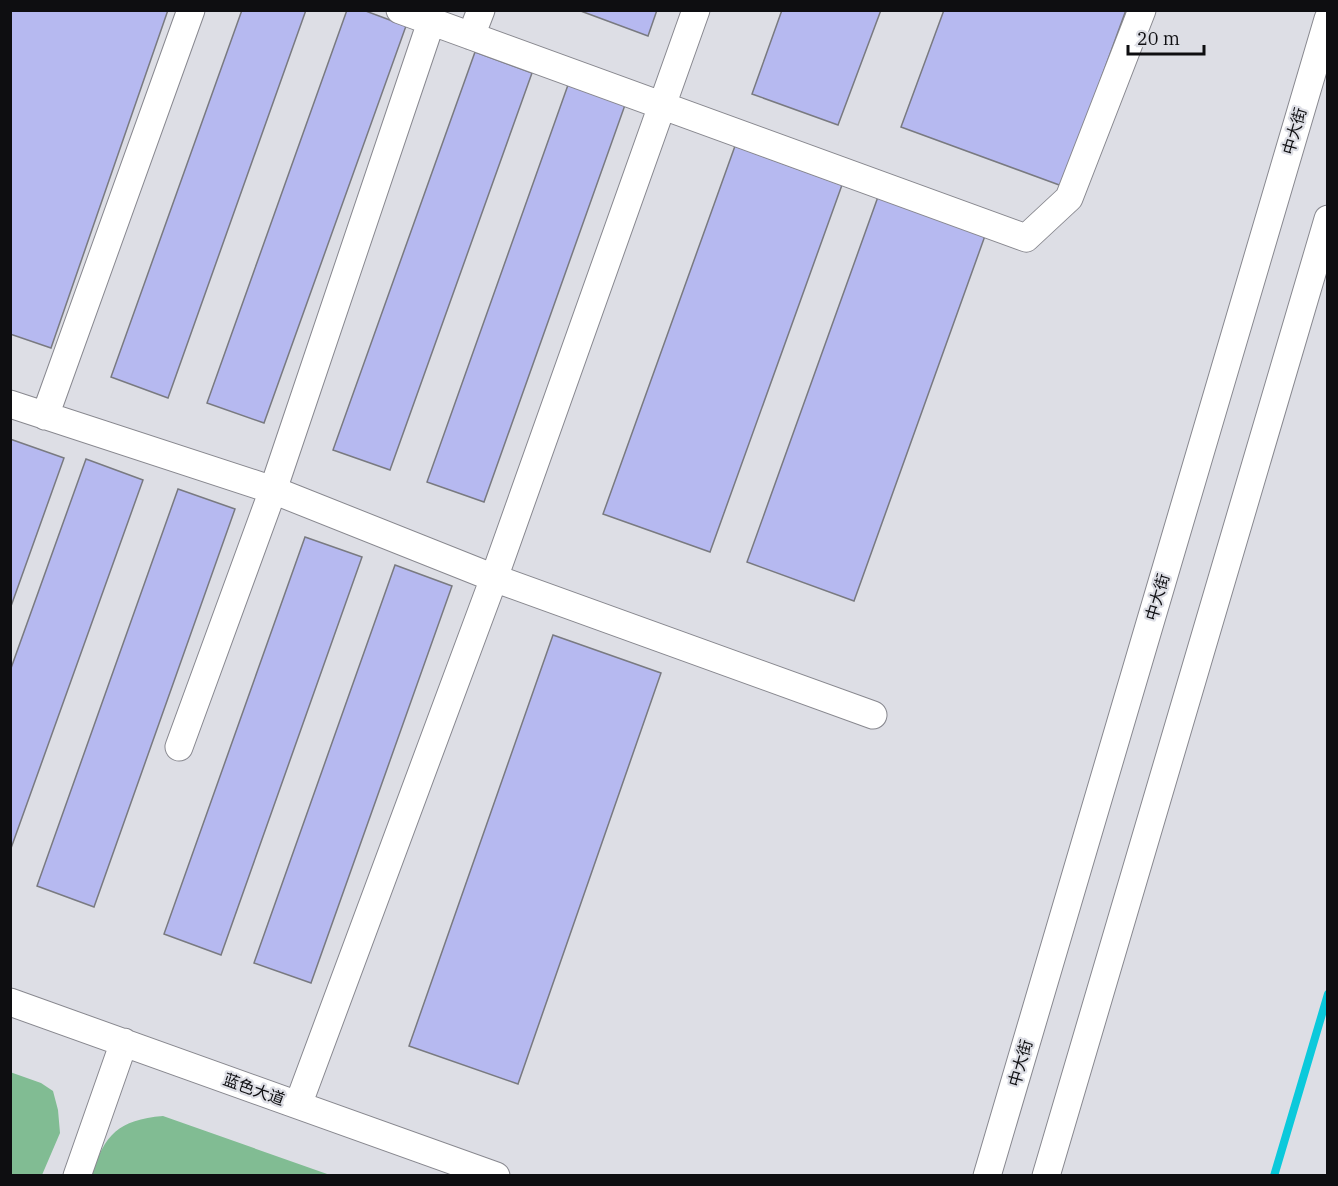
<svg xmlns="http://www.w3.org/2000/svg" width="1338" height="1186" viewBox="0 0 1338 1186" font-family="'IBM Plex Serif','Noto Sans SC',serif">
<rect width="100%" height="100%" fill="#dddee5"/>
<path fill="#81bc93" d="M 10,1072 L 41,1083 L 53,1091 L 58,1110 L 60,1133 L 42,1175 L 11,1175 Z
M 163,1116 L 330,1175 L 91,1176 C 105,1134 118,1120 163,1116 Z"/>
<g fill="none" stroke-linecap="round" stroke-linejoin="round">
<path stroke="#0bc9db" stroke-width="8" d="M 1274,1176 L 1328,994"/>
</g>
<path fill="#b6b9f0" stroke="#797a80" stroke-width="1.5" d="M 10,10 L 168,10 L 51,348 L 10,334 Z
M 242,10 L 306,10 L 168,398 L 111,377 Z
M 347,10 L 363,10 L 406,26 L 264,423 L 207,403 Z
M 578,10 L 657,10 L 648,36 Z
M 782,10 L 881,10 L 838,125 L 752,94 Z
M 944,10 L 1126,10 L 1062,186 L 901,127 Z
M 475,52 L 532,73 L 390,470 L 333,450 Z
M 568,85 L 625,105 L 484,502 L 427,482 Z
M 735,146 L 842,185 L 710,552 L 603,514 Z
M 879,194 L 986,233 L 854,601 L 747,562 Z
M 10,439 L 64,458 L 10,609 Z
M 86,459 L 143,480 L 10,851 L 10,671 Z
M 178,489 L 235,509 L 94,907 L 37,886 Z
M 305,537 L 362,557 L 221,955 L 164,934 Z
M 395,565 L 452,586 L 311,983 L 254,963 Z
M 553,635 L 661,673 L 518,1084 L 409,1046 Z"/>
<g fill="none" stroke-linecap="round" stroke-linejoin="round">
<defs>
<path id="minor" d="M 400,10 L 1026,238 L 1069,198 L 1142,10
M 471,36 L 481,10
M 10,404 L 273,490 L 494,578 L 873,715
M 45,416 L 191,10
M 179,747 L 273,490 L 431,22
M 10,1002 L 496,1176
M 298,1105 L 494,578 L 696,10
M 77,1176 L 124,1042
M 987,1176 L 1328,19
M 1046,1176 L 1328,219"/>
</defs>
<use href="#minor" stroke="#88888f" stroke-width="29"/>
<use href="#minor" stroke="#fff" stroke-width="27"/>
</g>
<g text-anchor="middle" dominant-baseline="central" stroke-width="4.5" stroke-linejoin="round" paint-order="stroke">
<g font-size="16" fill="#0e0e11" stroke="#dddee5">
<text transform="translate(1294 131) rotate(-74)">中大街</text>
<text transform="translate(1157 597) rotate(-74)">中大街</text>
<text transform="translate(1020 1063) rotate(-74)">中大街</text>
<text transform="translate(254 1089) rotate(20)">蓝色大道</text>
</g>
</g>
<rect width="1338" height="1186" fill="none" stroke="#0e0e11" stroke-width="24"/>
<path d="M1128 45v9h76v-9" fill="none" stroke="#0e0e11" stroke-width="3"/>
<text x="1137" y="45" font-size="18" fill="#0e0e11" stroke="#dddee5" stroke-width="4.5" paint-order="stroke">20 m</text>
</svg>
